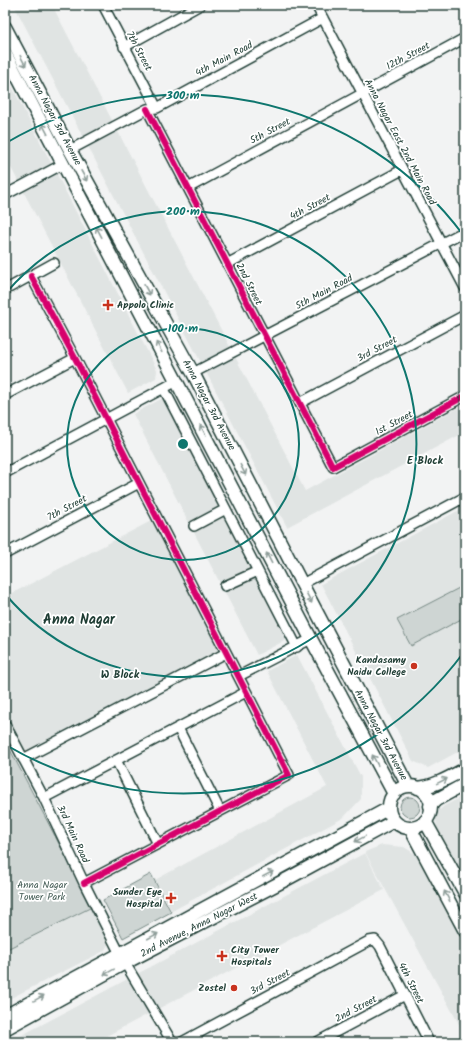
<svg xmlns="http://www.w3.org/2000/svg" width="470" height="1047" viewBox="0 0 470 1047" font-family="Kalam,sans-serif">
<rect width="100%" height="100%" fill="#f2f3f3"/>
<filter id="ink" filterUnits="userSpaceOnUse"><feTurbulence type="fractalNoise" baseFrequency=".025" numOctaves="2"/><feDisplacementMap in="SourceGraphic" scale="8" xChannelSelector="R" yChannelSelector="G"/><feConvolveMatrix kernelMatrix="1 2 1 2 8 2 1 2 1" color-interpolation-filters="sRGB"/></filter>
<g filter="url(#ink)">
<path fill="#e0e4e3" d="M 14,5 L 52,5 L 305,491 L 465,404 L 465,432 L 287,527 Z
M 5,73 L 157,370 L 156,378 L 128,393 L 5,156 Z
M 163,398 L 286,640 L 257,655 L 133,414 Z
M 465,507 L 465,748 L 428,768 L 413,761 L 321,584 Z
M 153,520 L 219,650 L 23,753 L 5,718 L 5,597 Z
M 297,655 L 361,777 L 361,799 L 343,818 L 172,911 L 155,880 L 327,787 L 267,671 Z
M 465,795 L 465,880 L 438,833 L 435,814 L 444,806 Z
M 382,845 L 404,847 L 420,857 L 465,946 L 465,1035 L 365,852 Z
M 365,853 L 384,890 L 95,1042 L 9,1042 Z
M 91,908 L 109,943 L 104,951 L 5,1001 L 5,950 Z"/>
<path fill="#ced5d3" stroke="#768984" d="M 461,587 L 465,595 L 465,617 L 411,646 L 397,620 Z
M 5,740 L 92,907 L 5,950 Z
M400 807a10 10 0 1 1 20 0a10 10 0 1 1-20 0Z
M 151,874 L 171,912 L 123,938 L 103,900 Z"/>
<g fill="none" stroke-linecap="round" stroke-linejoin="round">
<defs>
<path id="minor" d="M 103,5 L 157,108
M 316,5 L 465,288
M 124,47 L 200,5
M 147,109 L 333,467 L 465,396
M 70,150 L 147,109 L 157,108 L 323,18
M 188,188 L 465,38
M 5,195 L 63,164
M 227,264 L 402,170
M 31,276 L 75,358 L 289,775 L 84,883
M 5,290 L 54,263
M 193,373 L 465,231
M 164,389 L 297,647
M 5,395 L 75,358
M 300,403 L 465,315
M 5,473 L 177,381
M 194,526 L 226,509
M 5,554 L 139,483
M 302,584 L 465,497
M 225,586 L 258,571
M 239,676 L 311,639
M 5,724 L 44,798 L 84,883 L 120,954
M 178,728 L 220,811
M 23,759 L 226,653
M 116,760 L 158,844
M 44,798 L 246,692
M 125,963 L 172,1042
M 182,1042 L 369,941 L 375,940 L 380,946 L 429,1042
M 317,1042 L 405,995"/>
<path id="secondary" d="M 5,27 L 70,150 L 193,373 L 302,584 L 408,786
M 5,53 L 311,639 L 394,794
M389 807a21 21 0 1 1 42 0a21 21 0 1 1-42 0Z
M 418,788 C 435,786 450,777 465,769
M 430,806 L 436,800 L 465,784
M 425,821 L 465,893
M 410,828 L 465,931
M 5,1016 L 389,808
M 5,1029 L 125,963 L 289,878 L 394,821"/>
</defs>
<use href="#minor" stroke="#1f3d34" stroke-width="12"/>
<use href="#secondary" stroke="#1f3d34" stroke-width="15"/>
<use href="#minor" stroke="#fff" stroke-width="9"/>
<use href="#secondary" stroke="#fff" stroke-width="12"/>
<defs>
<path id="cycleway" d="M 147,109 L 333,467 L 465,396
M 31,276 L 75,358 L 289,775 L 84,883"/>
</defs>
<use href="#cycleway" stroke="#fff" stroke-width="8"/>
<use href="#cycleway" stroke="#d6006c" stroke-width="6"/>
</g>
<defs><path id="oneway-shaft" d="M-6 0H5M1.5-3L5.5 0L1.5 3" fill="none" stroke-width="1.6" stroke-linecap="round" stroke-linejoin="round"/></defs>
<g stroke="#8f9e9a">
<use href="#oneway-shaft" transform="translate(23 61) rotate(62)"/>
<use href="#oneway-shaft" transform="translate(45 129) rotate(-118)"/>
<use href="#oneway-shaft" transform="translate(84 176) rotate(61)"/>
<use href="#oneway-shaft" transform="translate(99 232) rotate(-118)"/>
<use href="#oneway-shaft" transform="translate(147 290) rotate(61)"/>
<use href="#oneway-shaft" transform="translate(159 347) rotate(-118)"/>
<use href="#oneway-shaft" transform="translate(203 430) rotate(-118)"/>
<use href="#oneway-shaft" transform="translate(243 470) rotate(63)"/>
<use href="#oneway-shaft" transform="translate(269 558) rotate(-117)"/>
<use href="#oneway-shaft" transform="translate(309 598) rotate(62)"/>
<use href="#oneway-shaft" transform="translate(375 760) rotate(-118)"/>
<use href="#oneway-shaft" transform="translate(442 781) rotate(-26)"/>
<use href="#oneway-shaft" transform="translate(360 839) rotate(151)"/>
<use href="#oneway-shaft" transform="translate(268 874) rotate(-28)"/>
<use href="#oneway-shaft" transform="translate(447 896) rotate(-118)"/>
<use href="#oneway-shaft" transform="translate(153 936) rotate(-28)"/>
<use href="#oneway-shaft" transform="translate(109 972) rotate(151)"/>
<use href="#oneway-shaft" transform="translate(39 998) rotate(-29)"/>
</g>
</g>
<g fill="none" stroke="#0f766e" stroke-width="2">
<circle cx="183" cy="444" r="116"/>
<path d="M6 293A233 233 0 1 1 6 595"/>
<path d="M464 652A349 349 0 0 1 6 745M6 143A349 349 0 0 1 464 236"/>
</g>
<g fill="#c8321e" stroke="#fff" stroke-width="1.5">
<path d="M106 299h4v4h4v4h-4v4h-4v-4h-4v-4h4z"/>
<circle cx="414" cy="666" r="4"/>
<path d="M169 892h4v4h4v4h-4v4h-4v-4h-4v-4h4z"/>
<path d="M220 950h4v4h4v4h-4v4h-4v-4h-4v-4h4z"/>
<circle cx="234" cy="988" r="4"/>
</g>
<g text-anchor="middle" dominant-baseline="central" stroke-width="3.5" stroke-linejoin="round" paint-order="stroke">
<g font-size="10" fill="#1f3d34" stroke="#fff">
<text transform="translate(139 51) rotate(62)">7th Street</text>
<text transform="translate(408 56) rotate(-28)">12th Street</text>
<text transform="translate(224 59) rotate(-28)">4th Main Road</text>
<text transform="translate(55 120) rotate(62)">Anna Nagar 3rd Avenue</text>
<text transform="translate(270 131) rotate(-28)">5th Street</text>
<text transform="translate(400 142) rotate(62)">Anna Nagar East 2nd Main Road</text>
<text transform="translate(310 207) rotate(-28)">4th Street</text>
<text transform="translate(249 284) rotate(63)">2nd Street</text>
<text transform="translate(324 292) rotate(-28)">5th Main Road</text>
<text transform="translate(377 349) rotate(-28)">3rd Street</text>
<text transform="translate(209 405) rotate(62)">Anna Nagar 3rd Avenue</text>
<text transform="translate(394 423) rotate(-28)">1st Street</text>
<text transform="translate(67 508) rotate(-28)">7th Street</text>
<text transform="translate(381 735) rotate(62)">Anna Nagar 3rd Avenue</text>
<text transform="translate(73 834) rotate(65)">3rd Main Road</text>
<text transform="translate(199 925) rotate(-27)">2nd Avenue, Anna Nagar West</text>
<text transform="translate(270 982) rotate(-28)">3rd Street</text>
<text transform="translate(411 983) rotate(63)">4th Street</text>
<text transform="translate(356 1009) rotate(-28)">2nd Street</text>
</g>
<g font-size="10" font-weight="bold" fill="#1f3d34" stroke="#fff" text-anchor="end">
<text x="117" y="305" text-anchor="start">Appolo Clinic</text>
<text x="406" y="660">Kandasamy<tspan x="406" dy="12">Naidu College</tspan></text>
<text x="162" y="892">Sunder Eye<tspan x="162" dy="12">Hospital</tspan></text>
<text x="231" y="950" text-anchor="start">City Tower<tspan x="231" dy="12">Hospitals</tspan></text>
<text x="226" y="988">Zostel</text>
</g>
<g font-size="10" fill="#425b54" stroke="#fff">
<text x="42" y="885">Anna Nagar<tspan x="42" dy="12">Tower Park</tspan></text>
</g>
<g font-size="11" font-weight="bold" fill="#1f3d34" stroke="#fff">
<text x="425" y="461">E Block</text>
<text x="120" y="675">W Block</text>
</g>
<g font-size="14" font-weight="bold" fill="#1f3d34" stroke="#fff">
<text x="79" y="620">Anna Nagar</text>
</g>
</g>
<circle cx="183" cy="444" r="6" fill="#0f766e" stroke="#fff" stroke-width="2"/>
<g font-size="12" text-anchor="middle" font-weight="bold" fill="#0f766e" stroke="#fff" stroke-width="3.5" stroke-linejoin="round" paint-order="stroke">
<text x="183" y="99">300 m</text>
<text x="183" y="215">200 m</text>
<text x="183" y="332">100 m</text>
</g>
<rect width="470" height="1047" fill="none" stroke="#fff" stroke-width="20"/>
<rect x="10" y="10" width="450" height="1027" fill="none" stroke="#1f3d34" stroke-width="1.5" filter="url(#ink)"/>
</svg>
